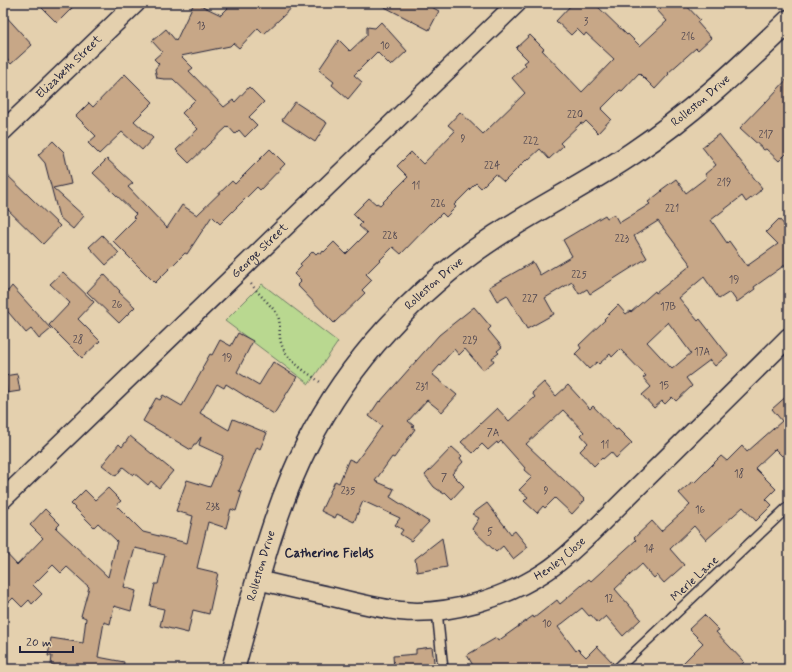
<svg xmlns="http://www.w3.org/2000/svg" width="792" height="672" viewBox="0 0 792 672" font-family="Mynerve,sans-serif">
<rect width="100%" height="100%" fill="#e4d0ae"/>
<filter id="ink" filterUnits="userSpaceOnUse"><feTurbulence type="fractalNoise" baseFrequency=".025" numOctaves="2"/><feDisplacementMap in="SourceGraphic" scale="8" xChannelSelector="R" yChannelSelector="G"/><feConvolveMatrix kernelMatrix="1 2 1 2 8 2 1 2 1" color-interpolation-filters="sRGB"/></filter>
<g filter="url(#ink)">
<path fill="#b9d890" stroke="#6e7d66" d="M 262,284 L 338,342 L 309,384 L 225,321 Z"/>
<path fill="#c7a787" stroke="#22223b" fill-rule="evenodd" d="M 37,3 L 77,3 L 57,23 Z
M 194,3 L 196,3 L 221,15 L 233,3 L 297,3 L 264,34 L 258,28 L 239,48 L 233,43 L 230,46 L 181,56 L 193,68 L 189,71 L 224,107 L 233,100 L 235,102 L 249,87 L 264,102 L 249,117 L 257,125 L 245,137 L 239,130 L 235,134 L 228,126 L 189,163 L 176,150 L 198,129 L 182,113 L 195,100 L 173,79 L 164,79 L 157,78 L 155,69 L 159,64 L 154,59 L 162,52 L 152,41 L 166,29 L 176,41 Z
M 377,3 L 424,3 L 439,11 L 429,30 Z
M 573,3 L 594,3 L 627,35 L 628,34 L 640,46 L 667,21 L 657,10 L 665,3 L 684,3 L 700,20 L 697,22 L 711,38 L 698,50 L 696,48 L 668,73 L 669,74 L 655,89 L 639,73 L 622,91 L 620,90 L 601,109 L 611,119 L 598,133 L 586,121 L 583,124 L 581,123 L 560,143 L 563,146 L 549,159 L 540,149 L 529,159 L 528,158 L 504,182 L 495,174 L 481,188 L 476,183 L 454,205 L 456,207 L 446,217 L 442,213 L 431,224 L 431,223 L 401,254 L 393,247 L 366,274 L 372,280 L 362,290 L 365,293 L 334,323 L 297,285 L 301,281 L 294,274 L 302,266 L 300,264 L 313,251 L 316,254 L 318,252 L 321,254 L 323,251 L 324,252 L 334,242 L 346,254 L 367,233 L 359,226 L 362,223 L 353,214 L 369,198 L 376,204 L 377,203 L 380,205 L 408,177 L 397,166 L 411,152 L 423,164 L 455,131 L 448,125 L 460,112 L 483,134 L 525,93 L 512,78 L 526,65 L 524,63 L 528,60 L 516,48 L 530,35 L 544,49 L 542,50 L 582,92 L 614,59 L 586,33 L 584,36 L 577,29 L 571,35 L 556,21 Z
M 3,13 L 32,45 L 11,64 L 3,55 Z
M 381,22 L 407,51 L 391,66 L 377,52 L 354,75 L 362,82 L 348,99 L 332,85 L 334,82 L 319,70 L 321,69 L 320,68 L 339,40 L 350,51 L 367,35 L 367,27 L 375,28 Z
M 125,74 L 153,102 L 134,121 L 153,138 L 142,150 L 122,132 L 99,154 L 88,143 L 96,136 L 76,116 L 89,103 L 93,107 Z
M 789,77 L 789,151 L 779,161 L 766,149 L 764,150 L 740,128 L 766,101 L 766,102 Z
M 295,102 L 327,123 L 315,142 L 282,120 Z
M 719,134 L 762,188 L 760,190 L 760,191 L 746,202 L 742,196 L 711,220 L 727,243 L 729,241 L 747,266 L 778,244 L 766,232 L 779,219 L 789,230 L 789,262 L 754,287 L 755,289 L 737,302 L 730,292 L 719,299 L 704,277 L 679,298 L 698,321 L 700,319 L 728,355 L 715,366 L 710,360 L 686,378 L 692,386 L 676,401 L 672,397 L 665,404 L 662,401 L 654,408 L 642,395 L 651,387 L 643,378 L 646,376 L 620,349 L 612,357 L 610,354 L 599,364 L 597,362 L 589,369 L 575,354 L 581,348 L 579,345 L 605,320 L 604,319 L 618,305 L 626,314 L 630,311 L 631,312 L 655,291 L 656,293 L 691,265 L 658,221 L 634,236 L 647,258 L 590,294 L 587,289 L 579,294 L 572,282 L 545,298 L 554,314 L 527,329 L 507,295 L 497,301 L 489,287 L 533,262 L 540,275 L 572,256 L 563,240 L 605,215 L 607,218 L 614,214 L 619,223 L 650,204 L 648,202 L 662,191 L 661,190 L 676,179 L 686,193 L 707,177 L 705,174 L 716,165 L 702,147 ZM 668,322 L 691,353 L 672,369 L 647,342 Z
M 53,141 L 64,152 L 71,184 L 53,188 L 84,216 L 73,229 L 59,217 L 45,163 L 38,155 Z
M 270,149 L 285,164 L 260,190 L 257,187 L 220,224 L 212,216 L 187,254 L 185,253 L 155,283 L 113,241 L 135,219 L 133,217 L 136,214 L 93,173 L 107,159 L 133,183 L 128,187 L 167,228 L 182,205 L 197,215 L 232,181 L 235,184 Z
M 3,171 L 60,226 L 43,244 L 3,205 Z
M 102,235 L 119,253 L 106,265 L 89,247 Z
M 63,272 L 94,302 L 78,319 L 100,341 L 82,358 L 49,325 L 70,303 L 50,284 Z
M 104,274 L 120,291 L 119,292 L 135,307 L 119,323 L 87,292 Z
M 12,286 L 51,329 L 39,339 L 31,329 L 26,333 L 3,306 L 3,291 L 8,291 Z
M 474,307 L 491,327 L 488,330 L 502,347 L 497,351 L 499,353 L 492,358 L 494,361 L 483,370 L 465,349 L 459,355 L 454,349 L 432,374 L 457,395 L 442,412 L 427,400 L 408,421 L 414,426 L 412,427 L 415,429 L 394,458 L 392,457 L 375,481 L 394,489 L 390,497 L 429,522 L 411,541 L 400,534 L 403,530 L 395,525 L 400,518 L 363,501 L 354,522 L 337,514 L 335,518 L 321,511 L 335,481 L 339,483 L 349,459 L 356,462 L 382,426 L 369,416 L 379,401 L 380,402 L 439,335 Z
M 238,333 L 253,341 L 237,372 L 259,385 L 273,362 L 297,377 L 274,414 L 226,384 L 224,388 L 217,384 L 200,413 L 229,430 L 233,419 L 267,433 L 260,449 L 257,447 L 239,491 L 242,492 L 236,511 L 231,509 L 226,528 L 208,522 L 197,568 L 218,573 L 209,614 L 193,610 L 188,633 L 160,626 L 164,609 L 150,606 L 155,584 L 158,584 L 165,555 L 135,548 L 124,587 L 136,591 L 131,611 L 114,606 L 110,624 L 104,622 L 98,657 L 124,662 L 123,669 L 63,669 L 64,667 L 51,665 L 52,656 L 48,656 L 51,638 L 83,643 L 86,618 L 81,616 L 89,587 L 67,567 L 61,573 L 53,565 L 33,585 L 42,594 L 32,604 L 29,600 L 22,607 L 13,598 L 3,608 L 3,550 L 17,565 L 43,538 L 30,525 L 45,509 L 60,524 L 56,528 L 108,577 L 117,541 L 98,523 L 94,527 L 71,504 L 85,490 L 95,500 L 108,488 L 121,501 L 116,505 L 143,532 L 187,543 L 193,516 L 176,511 L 187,480 L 210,487 L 223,456 L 199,445 L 201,437 L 196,444 L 194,444 L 191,450 L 143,421 L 156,398 L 160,400 L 163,395 L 182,406 L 203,369 L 202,368 L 210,354 L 212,355 L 220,340 L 231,346 Z
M 17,374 L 20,391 L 7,393 L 4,376 Z
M 544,382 L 556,396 L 568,385 L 590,409 L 593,406 L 616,430 L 618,429 L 632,443 L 616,458 L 611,452 L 603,459 L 602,458 L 594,466 L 580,451 L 588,443 L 581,435 L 584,432 L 563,410 L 526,444 L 585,500 L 572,514 L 555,498 L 545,508 L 543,506 L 537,513 L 524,501 L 528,497 L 519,490 L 532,477 L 524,470 L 525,468 L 501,441 L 498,444 L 497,442 L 488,450 L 482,444 L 473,453 L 461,442 L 497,408 L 509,421 L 535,397 L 532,393 Z
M 789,394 L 789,450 L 782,456 L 775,449 L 755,468 L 776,489 L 766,499 L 772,505 L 756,521 L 743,507 L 706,540 L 694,526 L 670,549 L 684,565 L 664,583 L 657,575 L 654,578 L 642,564 L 615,589 L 641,619 L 623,636 L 606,616 L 598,623 L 591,615 L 589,616 L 582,608 L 558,627 L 576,651 L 578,649 L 586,657 L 597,646 L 613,663 L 606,669 L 475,669 L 467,655 L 496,638 L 498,641 L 533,616 L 534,618 L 557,600 L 560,604 L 589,579 L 591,581 L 636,540 L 634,538 L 652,521 L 661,531 L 690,505 L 679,493 L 693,481 L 694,483 L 721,456 L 727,461 L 742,446 L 747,452 L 782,421 L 772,409 Z
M 130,436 L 173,471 L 159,488 L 151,481 L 148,485 L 134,473 L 133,475 L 123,467 L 116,476 L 102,465 L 119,444 L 122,447 Z
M 452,447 L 462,456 L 460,458 L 463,462 L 452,474 L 464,486 L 452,499 L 445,492 L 444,494 L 434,487 L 425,475 Z
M 487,503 L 511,534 L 515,531 L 528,547 L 513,559 L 503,546 L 496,552 L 472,529 L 479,518 L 472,514 Z
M 442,538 L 447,567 L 417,572 L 415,559 Z
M 704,615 L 719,630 L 716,632 L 744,662 L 737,669 L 677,669 L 703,643 L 689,629 Z
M 432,647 L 435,669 L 394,669 L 393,656 L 416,654 L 416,649 Z"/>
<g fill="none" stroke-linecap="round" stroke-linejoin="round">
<defs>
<path id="lane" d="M 437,611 L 443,669
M 617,669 L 789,506"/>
<g id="street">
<path id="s1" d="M 3,131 L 136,3"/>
<path id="s2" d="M 3,499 L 517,3"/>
<path id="s3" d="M 258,580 C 281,586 305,591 329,596 C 353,602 376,608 400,611 C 448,616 505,598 545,572 C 561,562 575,548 589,535 L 789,337"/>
</g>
<g id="secondary">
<path id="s4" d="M 233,669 C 254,594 271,516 307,445 C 349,361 417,288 496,236 C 540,207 589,183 633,153 C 690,115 739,69 789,21"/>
</g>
</defs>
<use href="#lane" stroke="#22223b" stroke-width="12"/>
<use href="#street" stroke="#22223b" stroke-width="21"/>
<use href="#secondary" stroke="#22223b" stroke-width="25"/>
<path stroke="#22223b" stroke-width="2.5" stroke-dasharray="1 3" stroke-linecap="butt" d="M 251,284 C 256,290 261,296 267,302 C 270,306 274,309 277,314 C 281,321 279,330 280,338 C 283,359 304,370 320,382"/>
<use href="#lane" stroke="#e4d0ae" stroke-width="9"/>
<use href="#street" stroke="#e4d0ae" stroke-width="18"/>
<use href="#secondary" stroke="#e4d0ae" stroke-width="22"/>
</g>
</g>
<g text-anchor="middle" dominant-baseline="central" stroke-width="3" stroke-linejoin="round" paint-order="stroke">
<g font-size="10" fill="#4b434e">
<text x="586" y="22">3</text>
<text x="201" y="26">13</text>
<text x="688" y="37">216</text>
<text x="385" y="46">10</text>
<text x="575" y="115">220</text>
<text x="766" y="135">217</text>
<text x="463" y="139">9</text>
<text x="531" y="141">222</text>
<text x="492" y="166">224</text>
<text x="724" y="183">219</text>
<text x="416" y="186">11</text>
<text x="438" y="204">226</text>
<text x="672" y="209">221</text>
<text x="390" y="236">228</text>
<text x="622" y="239">223</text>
<text x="579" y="275">225</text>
<text x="734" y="280">19</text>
<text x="530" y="299">227</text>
<text x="117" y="305">26</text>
<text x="668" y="307">17B</text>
<text x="78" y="340">28</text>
<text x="470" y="341">229</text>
<text x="702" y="352">17A</text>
<text x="227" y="358">19</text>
<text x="664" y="386">15</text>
<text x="422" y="387">231</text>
<text x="493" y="433">7A</text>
<text x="605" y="445">11</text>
<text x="739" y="474">18</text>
<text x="444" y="478">7</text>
<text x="348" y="491">235</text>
<text x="546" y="491">9</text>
<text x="213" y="507">238</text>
<text x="700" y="510">16</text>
<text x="490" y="532">5</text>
<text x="649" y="549">14</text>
<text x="609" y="599">12</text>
<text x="547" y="624">10</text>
</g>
<g font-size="12" fill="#22223b" stroke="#e4d0ae">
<text stroke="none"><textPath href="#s1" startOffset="92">Elizabeth Street</textPath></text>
<text stroke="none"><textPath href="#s4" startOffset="767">Rolleston Drive</textPath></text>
<text stroke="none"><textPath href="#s2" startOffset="357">George Street</textPath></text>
<text stroke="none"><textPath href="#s4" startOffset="443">Rolleston Drive</textPath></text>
<text stroke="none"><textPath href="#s3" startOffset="318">Henley Close</textPath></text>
<text stroke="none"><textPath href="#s4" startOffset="107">Rolleston Drive</textPath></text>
<text transform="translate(695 579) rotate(-43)">Merle Lane</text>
</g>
<g font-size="13" font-weight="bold" fill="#22223b" stroke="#e4d0ae">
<text x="329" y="553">Catherine Fields</text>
</g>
</g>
<rect width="792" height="672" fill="none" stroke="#e4d0ae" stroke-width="16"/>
<rect x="8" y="8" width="776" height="656" fill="none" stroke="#22223b" stroke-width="1.5" filter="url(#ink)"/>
<path d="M20 646v6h53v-6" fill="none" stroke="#22223b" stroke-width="2"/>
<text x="26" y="646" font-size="12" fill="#22223b" stroke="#e4d0ae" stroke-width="3" paint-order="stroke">20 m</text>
</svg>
